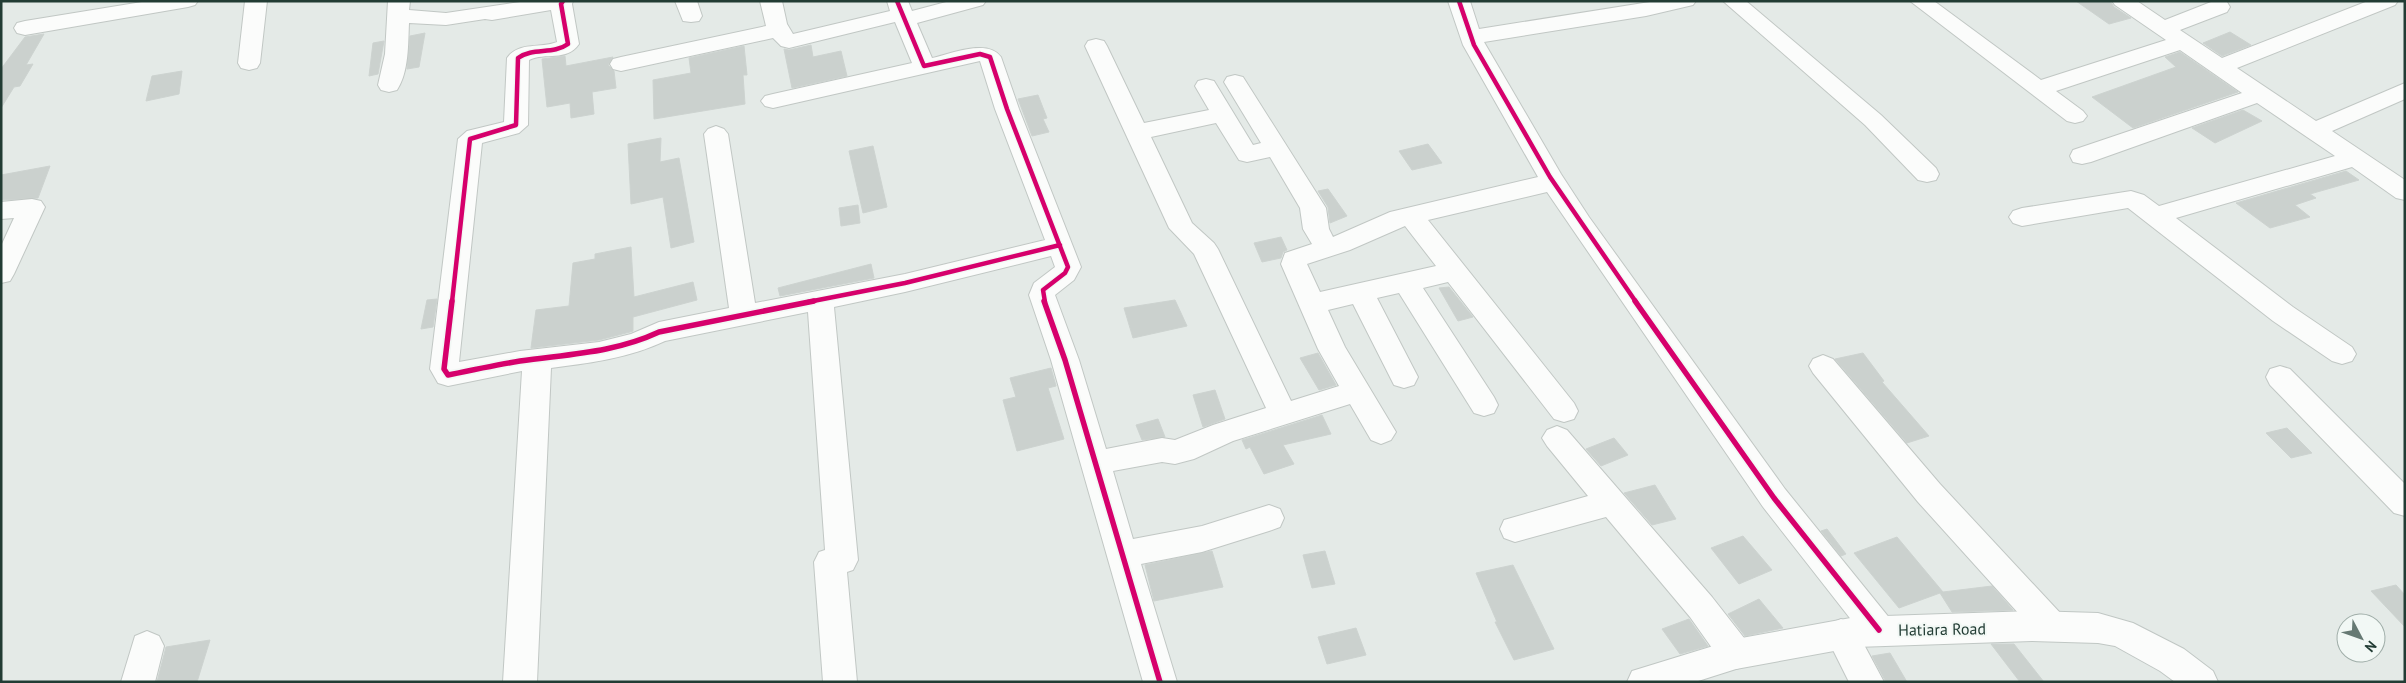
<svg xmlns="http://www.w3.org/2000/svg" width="2406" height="683" viewBox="0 0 2406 683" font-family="'PT Sans',sans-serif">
<rect width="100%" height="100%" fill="#e4eae7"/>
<path fill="#cbd1ce" stroke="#cdd3d0" d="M 2076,1 L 2110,1 L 2114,7 L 2131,18 L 2109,24 Z
M 2230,32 L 2251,45 L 2222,56 L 2203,43 Z
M 425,33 L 419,67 L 407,69 L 410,36 Z
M 44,34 L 26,65 L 33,64 L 20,86 L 14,87 L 1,108 L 1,69 L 25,37 Z
M 384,41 L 378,74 L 369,76 L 373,43 Z
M 811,45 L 813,57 L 841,51 L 847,76 L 792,88 L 784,49 L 789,50 Z
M 744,46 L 747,75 L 743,75 L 745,104 L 654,119 L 653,80 L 691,73 L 689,58 Z
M 2180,52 L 2238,92 L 2133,128 L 2092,97 L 2176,67 L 2165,57 Z
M 565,56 L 566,66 L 613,57 L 608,65 L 614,71 L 616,88 L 592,92 L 594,114 L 571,118 L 570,103 L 547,107 L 542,59 Z
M 182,71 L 179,94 L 146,101 L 152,76 Z
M 1038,95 L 1047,118 L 1043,119 L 1049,132 L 1032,136 L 1018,99 Z
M 2243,110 L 2262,121 L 2215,143 L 2192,128 Z
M 661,138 L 660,162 L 679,158 L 694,242 L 671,248 L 663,197 L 631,204 L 628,144 Z
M 1428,144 L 1442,163 L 1412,170 L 1399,151 Z
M 873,146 L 887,207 L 863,213 L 849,151 Z
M 50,166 L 38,198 L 1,200 L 1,175 Z
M 2346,171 L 2359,180 L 2310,194 L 2316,198 L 2295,205 L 2310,217 L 2270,228 L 2236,203 Z
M 1328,189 L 1347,216 L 1330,223 L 1328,207 L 1318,191 Z
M 858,205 L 860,223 L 841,226 L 839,208 Z
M 1281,237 L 1287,250 L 1283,252 L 1281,258 L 1262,262 L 1254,243 Z
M 631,247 L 634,297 L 693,282 L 697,300 L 633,317 L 633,331 L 630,332 L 599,340 L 531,348 L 536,310 L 569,306 L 573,263 L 595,259 L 595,254 Z
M 871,264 L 874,278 L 780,296 L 778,288 Z
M 1449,287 L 1473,317 L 1458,321 L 1439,288 Z
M 437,299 L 433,327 L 421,329 L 427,300 Z
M 1175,300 L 1187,326 L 1133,338 L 1124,308 Z
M 1318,353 L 1336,385 L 1319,390 L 1300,358 Z
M 1863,353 L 1884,381 L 1882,382 L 1929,436 L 1907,443 L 1835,359 Z
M 1051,368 L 1056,386 L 1048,388 L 1064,439 L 1017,451 L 1003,400 L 1016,397 L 1010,378 Z
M 1215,390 L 1225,419 L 1203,427 L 1193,395 Z
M 1322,415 L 1331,434 L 1283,445 L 1294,464 L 1264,474 L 1250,447 L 1246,449 L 1242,440 Z
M 1158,419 L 1165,437 L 1142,440 L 1136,425 Z
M 2287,428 L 2312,453 L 2291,458 L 2266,433 Z
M 1614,438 L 1628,455 L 1601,466 L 1586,449 Z
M 1655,485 L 1676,519 L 1652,525 L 1624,493 Z
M 1827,529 L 1846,554 L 1841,556 L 1821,531 Z
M 1743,536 L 1772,570 L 1739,584 L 1711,548 Z
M 1897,537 L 1943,592 L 1992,586 L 2013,610 L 1952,612 L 1940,593 L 1899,608 L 1854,553 Z
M 1212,551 L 1223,587 L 1154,601 L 1145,565 Z
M 1325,551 L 1335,584 L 1312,588 L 1303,555 Z
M 1513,565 L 1554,649 L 1514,660 L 1495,622 L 1497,622 L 1476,573 Z
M 2396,585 L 2405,595 L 2405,627 L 2371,591 Z
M 1759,599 L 1783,628 L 1745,636 L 1728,614 Z
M 1689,619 L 1708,646 L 1680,654 L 1662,629 Z
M 1356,628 L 1366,655 L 1327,664 L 1318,637 Z
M 210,640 L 197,682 L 157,682 L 166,647 Z
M 1991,644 L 2014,644 L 2044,682 L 2020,682 Z
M 1890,653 L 1907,682 L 1886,682 L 1872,656 Z"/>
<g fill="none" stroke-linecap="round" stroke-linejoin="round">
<defs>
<path id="street" d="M 148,1 L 198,1 L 195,5 L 188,7 L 25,35 L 17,33 L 14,28 L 17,23 L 25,21 Z
M 245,1 L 267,1 L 260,63 L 257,68 L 249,70 L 241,68 L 238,63 Z
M 388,1 L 410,1 L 409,10 L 446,13 L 527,1 L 573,1 L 572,4 L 579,44 C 567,62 545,52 529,60 L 528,125 L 519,133 L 482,143 L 459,362 L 520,351 L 599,342 L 631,334 L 659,322 L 729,308 L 704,134 L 708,129 L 716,126 L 724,129 L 728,134 L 755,303 L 905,274 L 1045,240 L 995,109 L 980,61 L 773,108 L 765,106 L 761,101 L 765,96 L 773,94 L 912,63 L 895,22 L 789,48 L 781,46 L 773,38 L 621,71 L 613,69 L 610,64 L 613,59 L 621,57 L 766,26 L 760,1 L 782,1 L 787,24 L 793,34 L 890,11 L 887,1 L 908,1 L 912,11 L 950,1 L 986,1 L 983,5 L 917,23 L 932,58 C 950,54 988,38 1001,57 L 1019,109 L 1081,267 L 1074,280 L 1055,295 L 1079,360 L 1106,449 L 1162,438 L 1175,440 L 1213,425 L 1266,408 L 1194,254 L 1169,228 L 1085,46 L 1088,41 L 1096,39 L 1104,41 L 1107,46 L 1144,123 L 1209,110 L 1195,86 L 1198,81 L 1206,79 L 1214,81 L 1253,145 L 1261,143 L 1224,82 L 1227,77 L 1235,75 L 1243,77 L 1326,208 L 1329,229 L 1333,237 L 1390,212 L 1538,177 L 1463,45 L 1448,1 L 1470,1 L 1479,29 L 1656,1 L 1696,1 L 1693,5 L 1646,16 L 1484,42 L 1561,174 L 1589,217 L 1785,489 L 1891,620 L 1895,630 L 1891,640 L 1879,645 L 1867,640 L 1763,507 L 1547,192 L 1428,220 L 1574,403 L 1578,411 L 1574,419 L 1564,422 L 1554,419 L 1448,282 L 1423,288 L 1494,397 L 1498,405 L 1494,413 L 1484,416 L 1474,413 L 1399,293 L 1377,298 L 1418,377 L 1414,385 L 1404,388 L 1394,385 L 1353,304 L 1328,310 L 1345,347 L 1396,432 L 1391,440 L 1381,444 L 1371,440 L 1350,404 L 1233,441 L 1194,459 L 1175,464 L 1162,462 L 1113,471 L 1133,539 L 1202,526 L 1269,505 L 1280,509 L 1284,518 L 1280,527 L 1269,531 L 1202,552 L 1141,564 L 1177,682 L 1143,682 L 1051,360 L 1029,295 L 1034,283 L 1055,267 L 1051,256 L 905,292 L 834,307 L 858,560 L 853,570 L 847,572 L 857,682 L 823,682 L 814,562 L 819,552 L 825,550 L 808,312 L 665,341 C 629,358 590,363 551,368 L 537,682 L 503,682 L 522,371 L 448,386 L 438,383 L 430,369 L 458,139 L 467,131 L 504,122 L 507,58 C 519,41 540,49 557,42 L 551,10 L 492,20 L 485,19 L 446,25 L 409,23 C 408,44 409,72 397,90 L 389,92 L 381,90 L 378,85 L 385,54 ZM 1216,123 L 1239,160 L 1247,162 L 1270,157 L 1300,208 L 1303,229 L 1312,244 L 1285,253 L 1281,264 L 1318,349 L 1339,386 L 1291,401 L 1218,249 L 1214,243 L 1192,223 L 1151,137 ZM 1405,226 L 1436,266 L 1320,292 L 1307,264 L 1350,250 Z
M 675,1 L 697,1 L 702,16 L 699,21 L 691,22 L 683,21 Z
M 1723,1 L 1746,1 L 1881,115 L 1936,168 L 1939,174 L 1936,180 L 1927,182 L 1918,180 L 1865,125 Z
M 1910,1 L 1934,1 L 2041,80 L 2166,40 L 2115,5 L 2112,1 L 2137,1 L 2165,20 L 2211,2 L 2227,2 L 2230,7 L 2227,12 L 2180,30 L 2222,58 L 2368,1 L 2398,1 L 2395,5 L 2237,68 L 2316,121 L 2405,83 L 2405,99 L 2332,131 L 2405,180 L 2405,200 L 2396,198 L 2352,167 L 2176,218 L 2293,307 L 2352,347 L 2356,354 L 2352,361 L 2342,364 L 2332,361 L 2273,321 L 2128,208 L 2022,226 L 2013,223 L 2009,217 L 2013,211 L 2022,208 L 2131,191 L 2144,195 L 2159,206 L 2335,156 L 2257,103 L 2091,162 L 2082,164 L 2073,162 L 2070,156 L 2073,150 L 2242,93 L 2180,50 L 2056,91 L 2083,111 L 2087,116 L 2083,121 L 2075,123 L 2067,121 Z
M 32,199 L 41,201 L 45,207 L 14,274 L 10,281 L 1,283 L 1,246 L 14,218 L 1,219 L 1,202 Z
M 1823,355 L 1833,359 L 1940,484 L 2063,616 L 2067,626 L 2063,636 L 2051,641 L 2039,636 L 1918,502 L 1813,373 L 1809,366 L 1813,359 Z
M 2280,366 L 2290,369 L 2405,484 L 2405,516 L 2394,513 L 2270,385 L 2266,377 L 2270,369 Z
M 1557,426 L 1567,430 L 1712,597 L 1748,643 L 1753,654 L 1748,665 L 1736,669 L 1724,665 L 1690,617 L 1606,517 L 1515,542 L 1504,538 L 1500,529 L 1504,520 L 1588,496 L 1547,446 L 1542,438 L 1547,430 Z
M 1841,619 L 1853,624 L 1884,682 L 1849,682 L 1825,634 L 1829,624 Z
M 147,631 L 159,636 L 164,646 L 155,682 L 121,682 L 135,636 Z"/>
<path id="secondary" d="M 2032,611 L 2098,613 L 2133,623 L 2184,649 L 2213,671 L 2218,682 L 2175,682 L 2160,671 L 2115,646 L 2098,643 L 2032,641 L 1856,647 L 1736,669 L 1695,682 L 1627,682 L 1632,671 L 1736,639 L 1856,617 Z"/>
</defs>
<use href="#street" stroke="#c1c7c4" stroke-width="2"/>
<use href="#secondary" stroke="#c0c7c4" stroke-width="2"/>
<use href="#street" fill="#fbfcfb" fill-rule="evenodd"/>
<use href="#secondary" fill="#fbfcfb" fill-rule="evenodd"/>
<defs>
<path id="cycleway-far1" d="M 897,1 L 924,66 L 980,54 L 990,57 L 1007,109 L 1068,267 L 1065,273 L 1043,290 L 1045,302
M 1459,1 L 1474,45 L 1550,177 L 1636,302
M 452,302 L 470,139 L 516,125 L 518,58 C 533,47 553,55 568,44 L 561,4 L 563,1
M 808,302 L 905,283 L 1060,245"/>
<path id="cycleway" d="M 452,301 L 444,369 L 448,375 C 472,370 496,365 520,361 C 568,354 614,353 659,332 L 814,301
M 1044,301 L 1065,360 L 1160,682
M 1635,301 L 1774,498 L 1879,630"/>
</defs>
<use href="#cycleway-far1" stroke="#f2f8f5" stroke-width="7"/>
<use href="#cycleway" stroke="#f2f8f5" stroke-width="9"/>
<use href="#cycleway-far1" stroke="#d6006c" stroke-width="4.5"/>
<use href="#cycleway" stroke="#d6006c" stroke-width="5.5"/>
</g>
<g text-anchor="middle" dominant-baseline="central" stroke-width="4" stroke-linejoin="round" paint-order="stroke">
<g font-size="16" fill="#223c34" stroke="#f2f8f5">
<text transform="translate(1942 629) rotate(-1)">Hatiara Road</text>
</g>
</g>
<rect width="2406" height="683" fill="none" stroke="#223c34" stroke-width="5"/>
<g transform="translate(2361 638) rotate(131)"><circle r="24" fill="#f2f8f5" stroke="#9fada8"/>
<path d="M0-4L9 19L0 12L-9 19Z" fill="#667973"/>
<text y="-8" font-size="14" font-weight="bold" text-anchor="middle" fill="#223c34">N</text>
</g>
</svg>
